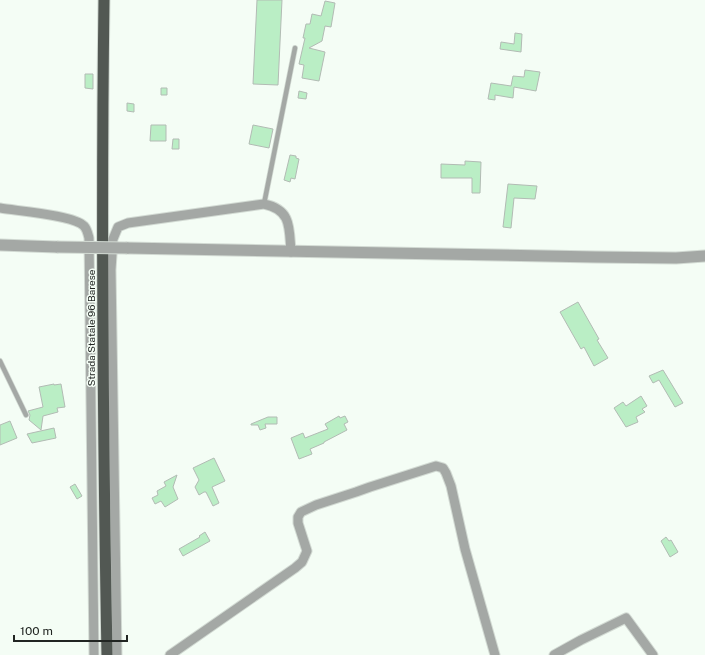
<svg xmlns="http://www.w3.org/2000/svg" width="705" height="655" viewBox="0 0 705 655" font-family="'Public Sans',sans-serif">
<rect width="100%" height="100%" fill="#f4fdf5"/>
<path fill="#baeec5" stroke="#b2bbb4" d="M 257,0 L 282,0 L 278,85 L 253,84 Z
M 325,1 L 335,3 L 331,27 L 325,26 L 322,41 L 309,48 L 325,52 L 319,81 L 302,78 L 304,65 L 299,64 L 305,38 L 303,38 L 306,24 L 310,24 L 312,14 L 321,16 Z
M 515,33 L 522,34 L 521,52 L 500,49 L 501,42 L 514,44 Z
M 525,70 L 540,72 L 536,91 L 514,87 L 513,98 L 495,95 L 495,100 L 488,99 L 491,83 L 511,86 L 513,76 L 524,77 Z
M 85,74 L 93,74 L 93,89 L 85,88 Z
M 161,88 L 167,88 L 167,95 L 161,95 Z
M 299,91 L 307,93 L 306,99 L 298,98 Z
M 127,103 L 134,104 L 134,112 L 127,111 Z
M 151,125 L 166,125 L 166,141 L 150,141 Z
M 253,125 L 273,129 L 269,148 L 249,144 Z
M 173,139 L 179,139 L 179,149 L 172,149 Z
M 290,155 L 296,156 L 296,158 L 299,159 L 295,179 L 291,178 L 290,182 L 284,180 Z
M 465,161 L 481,162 L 480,193 L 472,193 L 472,178 L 441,178 L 441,164 L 465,165 Z
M 508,184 L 537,186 L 535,199 L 514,198 L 511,228 L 503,227 Z
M 578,302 L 599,339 L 597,340 L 608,358 L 594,366 L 584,347 L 581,349 L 560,312 Z
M 663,370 L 683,403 L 675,407 L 659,380 L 653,383 L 649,376 Z
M 54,384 L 54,385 L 61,384 L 65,407 L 57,408 L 58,412 L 43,416 L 41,430 L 29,420 L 30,415 L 28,411 L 43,407 L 39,387 Z
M 641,396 L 647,406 L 642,409 L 645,412 L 636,417 L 638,422 L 626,427 L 614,408 L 623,402 L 626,406 Z
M 339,416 L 340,418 L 345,416 L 348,422 L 344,424 L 347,430 L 324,442 L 324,443 L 310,449 L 312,454 L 299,459 L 291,438 L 303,433 L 305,438 L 328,429 L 325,424 Z
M 268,417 L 277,417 L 277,424 L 265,424 L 266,428 L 260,430 L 258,425 L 251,425 L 251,424 Z
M 10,421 L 17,438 L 0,445 L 0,425 Z
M 54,428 L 56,438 L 32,443 L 27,434 Z
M 214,458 L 225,481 L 212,487 L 219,503 L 213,506 L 206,492 L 204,492 L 199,495 L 195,487 L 199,480 L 193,468 Z
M 177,475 L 173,487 L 178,499 L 165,507 L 161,501 L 155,504 L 152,498 L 158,495 L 157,491 L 166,486 L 164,482 Z
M 75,484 L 82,496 L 77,499 L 70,487 Z
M 205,532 L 210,541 L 183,556 L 179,549 L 200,537 L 199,536 Z
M 666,537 L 669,541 L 671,540 L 678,552 L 670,557 L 661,541 Z"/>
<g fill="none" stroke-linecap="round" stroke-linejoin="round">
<defs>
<path id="service" d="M 264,204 L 295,48
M 0,361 L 26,415"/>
<path id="minor" d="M 0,208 C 17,211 74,215 84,226 C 87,229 88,234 89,238 L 94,655
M 117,655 L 111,270 L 113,239 L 118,227 L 128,223 L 264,204 C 292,210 289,228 291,252
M 170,655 L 295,568 L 302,562 L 307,551 L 298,523 L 298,517 L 301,512 L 316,505 L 356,492 L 370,487 L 436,466 L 443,468 L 446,473 L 451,486 L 465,549 L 495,655
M 554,655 L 581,640 L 626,618 L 653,655"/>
<path id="tertiary" d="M 0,245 L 57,247
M 127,248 L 595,257 L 676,258 L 705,256"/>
<path id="trunk" d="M 104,0 C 101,218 103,437 107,655"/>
</defs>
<use href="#service" stroke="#d2dad3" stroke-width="6"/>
<use href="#minor" stroke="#d2dad3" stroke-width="11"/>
<use href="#tertiary" stroke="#d2dad3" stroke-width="13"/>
<use href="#trunk" stroke="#d2dad3" stroke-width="13"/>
<use href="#service" stroke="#a4a8a5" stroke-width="4.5"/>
<use href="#minor" stroke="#a4a8a5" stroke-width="9"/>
<use href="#tertiary" stroke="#a4a8a5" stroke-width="11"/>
<use href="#trunk" stroke="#525853" stroke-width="11"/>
<defs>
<path id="tertiary-bridge" d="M 57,247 L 127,248"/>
</defs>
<use href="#tertiary-bridge" stroke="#d2dad3" stroke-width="13" stroke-linecap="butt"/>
<use href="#tertiary-bridge" stroke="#a4a8a5" stroke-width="11"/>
</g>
<g text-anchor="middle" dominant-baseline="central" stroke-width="3" stroke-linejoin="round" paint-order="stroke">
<g font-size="10" fill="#212522" stroke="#f4fdf5">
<text transform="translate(91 328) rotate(-90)">Strada Statale 96 Barese</text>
</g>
</g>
<path d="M14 635v6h113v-6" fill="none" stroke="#212522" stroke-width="2"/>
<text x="20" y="635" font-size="12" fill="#212522" stroke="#f4fdf5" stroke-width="3" paint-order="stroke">100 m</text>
</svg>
